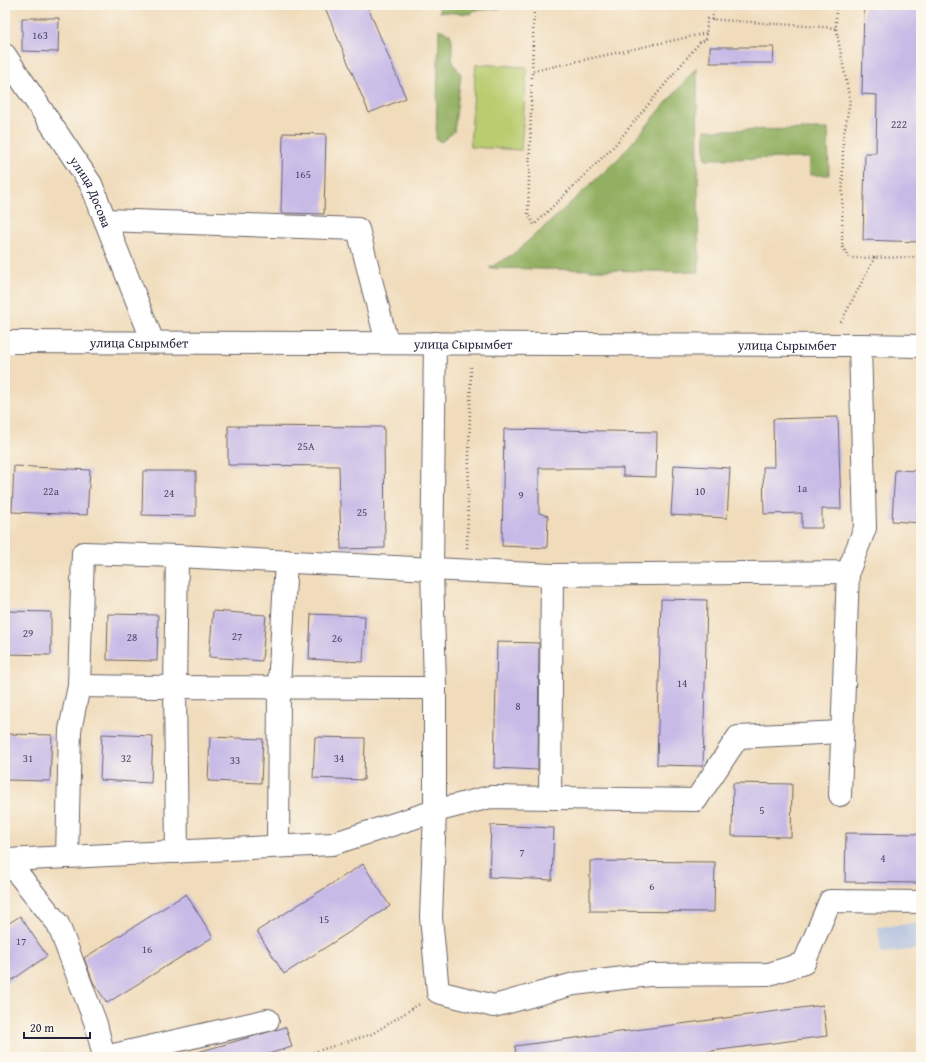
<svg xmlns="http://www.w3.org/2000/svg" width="926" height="1062" viewBox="0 0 926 1062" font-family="'Gentium Book Plus',serif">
<rect width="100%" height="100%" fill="#fbf7ec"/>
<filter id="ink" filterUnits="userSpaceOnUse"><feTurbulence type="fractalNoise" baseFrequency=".025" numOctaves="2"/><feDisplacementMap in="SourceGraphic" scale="8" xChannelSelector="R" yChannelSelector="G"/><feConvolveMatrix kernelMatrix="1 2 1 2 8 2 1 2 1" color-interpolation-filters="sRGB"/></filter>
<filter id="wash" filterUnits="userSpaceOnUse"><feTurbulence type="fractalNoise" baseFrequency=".012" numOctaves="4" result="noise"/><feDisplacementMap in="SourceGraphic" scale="16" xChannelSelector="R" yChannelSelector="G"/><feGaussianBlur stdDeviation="0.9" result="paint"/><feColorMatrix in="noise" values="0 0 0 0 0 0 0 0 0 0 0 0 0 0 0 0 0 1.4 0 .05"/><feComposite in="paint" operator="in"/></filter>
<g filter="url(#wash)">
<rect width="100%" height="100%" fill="#f0dcbb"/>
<path fill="#b6c5de" d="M 921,923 L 921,949 L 881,953 L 878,927 Z"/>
<path fill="#bacc6f" stroke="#6e7755" d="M 476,64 L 527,67 L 521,150 L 470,147 Z"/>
<path fill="#93b062" stroke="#5a694e" d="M 440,5 L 501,5 L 499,9 L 475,10 L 471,14 L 439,12 Z
M 439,29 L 450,34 C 454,43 451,47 452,57 C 452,63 457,69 461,74 L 454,132 L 441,142 L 436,139 Z
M 697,67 L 699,272 L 489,268 L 513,254 L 550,222 L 619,158 Z
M 828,129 L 829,175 L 810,175 L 810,158 L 705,159 L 705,130 Z"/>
<g id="blocks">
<path fill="#c7bae7" d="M 324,5 L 367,5 L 406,98 L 369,113 Z
M 864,5 L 921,5 L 921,242 L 863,240 L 865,153 L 876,153 L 877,95 L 862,94 Z
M 22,18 L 59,18 L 58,52 L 22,51 Z
M 710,47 L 774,47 L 773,63 L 710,63 Z
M 283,133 L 326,134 L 324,214 L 281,213 Z
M 838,417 L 841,509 L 822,509 L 822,528 L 802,528 L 802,513 L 764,514 L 763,467 L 774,467 L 773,419 Z
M 228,426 L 384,427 L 385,548 L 341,549 L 339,466 L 228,465 Z
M 504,429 L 657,432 L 656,477 L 623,476 L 623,468 L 539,468 L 539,513 L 548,516 L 547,548 L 502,546 Z
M 674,465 L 730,468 L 727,518 L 671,515 Z
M 14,466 L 90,470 L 87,515 L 12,512 Z
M 895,470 L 921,471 L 921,523 L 892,521 Z
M 143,471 L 196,471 L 196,516 L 142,515 Z
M 661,599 L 707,600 L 703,766 L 657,765 Z
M 5,611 L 51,612 L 51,655 L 5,654 Z
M 213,611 L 266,615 L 262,661 L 209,657 Z
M 108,614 L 158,615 L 157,661 L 107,660 Z
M 311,614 L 365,616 L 363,662 L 309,659 Z
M 497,642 L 539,643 L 538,770 L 494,768 Z
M 5,734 L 52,735 L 50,781 L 5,780 Z
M 102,734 L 153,736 L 151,783 L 100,780 Z
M 210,737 L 263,739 L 261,783 L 208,781 Z
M 315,737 L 365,738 L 364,780 L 313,778 Z
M 733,783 L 792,784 L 791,837 L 732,836 Z
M 491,825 L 554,828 L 552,880 L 489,877 Z
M 846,833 L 921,834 L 921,883 L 845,882 Z
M 590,861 L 715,862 L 714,912 L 590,911 Z
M 363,864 L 390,906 L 284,974 L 257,931 Z
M 186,894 L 213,937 L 107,1003 L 93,982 L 84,958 Z
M 20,916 L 47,956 L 5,985 L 5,926 Z
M 823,1005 L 827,1036 L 666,1057 L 516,1057 L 515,1046 Z
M 286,1027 L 292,1047 L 258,1057 L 199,1057 L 198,1052 Z"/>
</g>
</g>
<g filter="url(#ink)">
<use href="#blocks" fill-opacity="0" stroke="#6a6368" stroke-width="1"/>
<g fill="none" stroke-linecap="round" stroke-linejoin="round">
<defs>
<g id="minor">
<path id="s1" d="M 5,55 L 91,184 L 153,342"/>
<path d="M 105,220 L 358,229 L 387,343"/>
<path id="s2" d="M 5,342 L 860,345 L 921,346"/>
<path d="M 177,556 L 175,688 L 177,852"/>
<path d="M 79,686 C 198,688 316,687 435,688"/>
<path d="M 842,732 L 738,737 L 696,800 L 490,797 L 435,811 L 431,917 L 438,992 L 494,1006 L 574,984 L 649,975 L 769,974 L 804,963 L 830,901 L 921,902"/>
<path d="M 840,795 L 848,572"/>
<path d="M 550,798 L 552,575"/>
<path d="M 278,846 L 279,687 L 286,561"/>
<path d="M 67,857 L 70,730 L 79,686 L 83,553 L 177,556 L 552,575 L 848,572 L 865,528 L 860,345"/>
<path d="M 5,858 L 7,860 L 332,844 L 435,811 L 435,688 L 432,569 L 435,343"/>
<path d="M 7,860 L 58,924 L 96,1024 L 104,1057"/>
<path d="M 105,1057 L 268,1020"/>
</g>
</defs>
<use href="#minor" stroke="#6a6368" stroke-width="24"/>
<path stroke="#6a6368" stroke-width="2.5" stroke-dasharray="1 3" stroke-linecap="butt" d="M 534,5 L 528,214 L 534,225 L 614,146 L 700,42 L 706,40 L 707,19 L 836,28
M 836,5 L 836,28 L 850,101 L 843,139 L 842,246 L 850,258 L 921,257
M 712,20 L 714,5
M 533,71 L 707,33
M 841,322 L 875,257
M 467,548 L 471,365
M 298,1057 L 372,1034 L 421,1003"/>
<use href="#minor" stroke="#fff" stroke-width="22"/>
</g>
</g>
<g text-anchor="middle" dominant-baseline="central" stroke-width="3" stroke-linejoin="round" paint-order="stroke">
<g font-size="11" fill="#4b4866">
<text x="40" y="35">163</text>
<text x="899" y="124">222</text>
<text x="303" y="174">165</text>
<text x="306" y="446">25А</text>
<text x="802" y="488">1а</text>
<text x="51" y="491">22а</text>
<text x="700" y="491">10</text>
<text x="169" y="493">24</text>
<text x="521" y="495">9</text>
<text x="362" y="512">25</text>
<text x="28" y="633">29</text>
<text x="237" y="636">27</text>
<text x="132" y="637">28</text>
<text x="337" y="638">26</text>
<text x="682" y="683">14</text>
<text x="518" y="706">8</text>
<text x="28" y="758">31</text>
<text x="126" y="758">32</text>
<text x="339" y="758">34</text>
<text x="235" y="760">33</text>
<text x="762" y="810">5</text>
<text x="522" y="852">7</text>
<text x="883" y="858">4</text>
<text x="652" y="886">6</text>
<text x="324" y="919">15</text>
<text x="21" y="941">17</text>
<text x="147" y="949">16</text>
</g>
<g font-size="13" fill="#22223b" stroke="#fbf7ec">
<text stroke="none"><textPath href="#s1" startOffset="162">улица Досова</textPath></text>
<text stroke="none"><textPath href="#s2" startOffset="134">улица Сырымбет</textPath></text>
<text stroke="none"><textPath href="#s2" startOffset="458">улица Сырымбет</textPath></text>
<text stroke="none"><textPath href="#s2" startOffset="782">улица Сырымбет</textPath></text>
</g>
</g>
<rect width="926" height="1062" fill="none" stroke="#fbf7ec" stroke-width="20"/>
<path d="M24 1032v6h66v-6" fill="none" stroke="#22223b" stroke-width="2"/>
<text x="30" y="1032" font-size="12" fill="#22223b" stroke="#fbf7ec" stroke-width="3" paint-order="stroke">20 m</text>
</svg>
